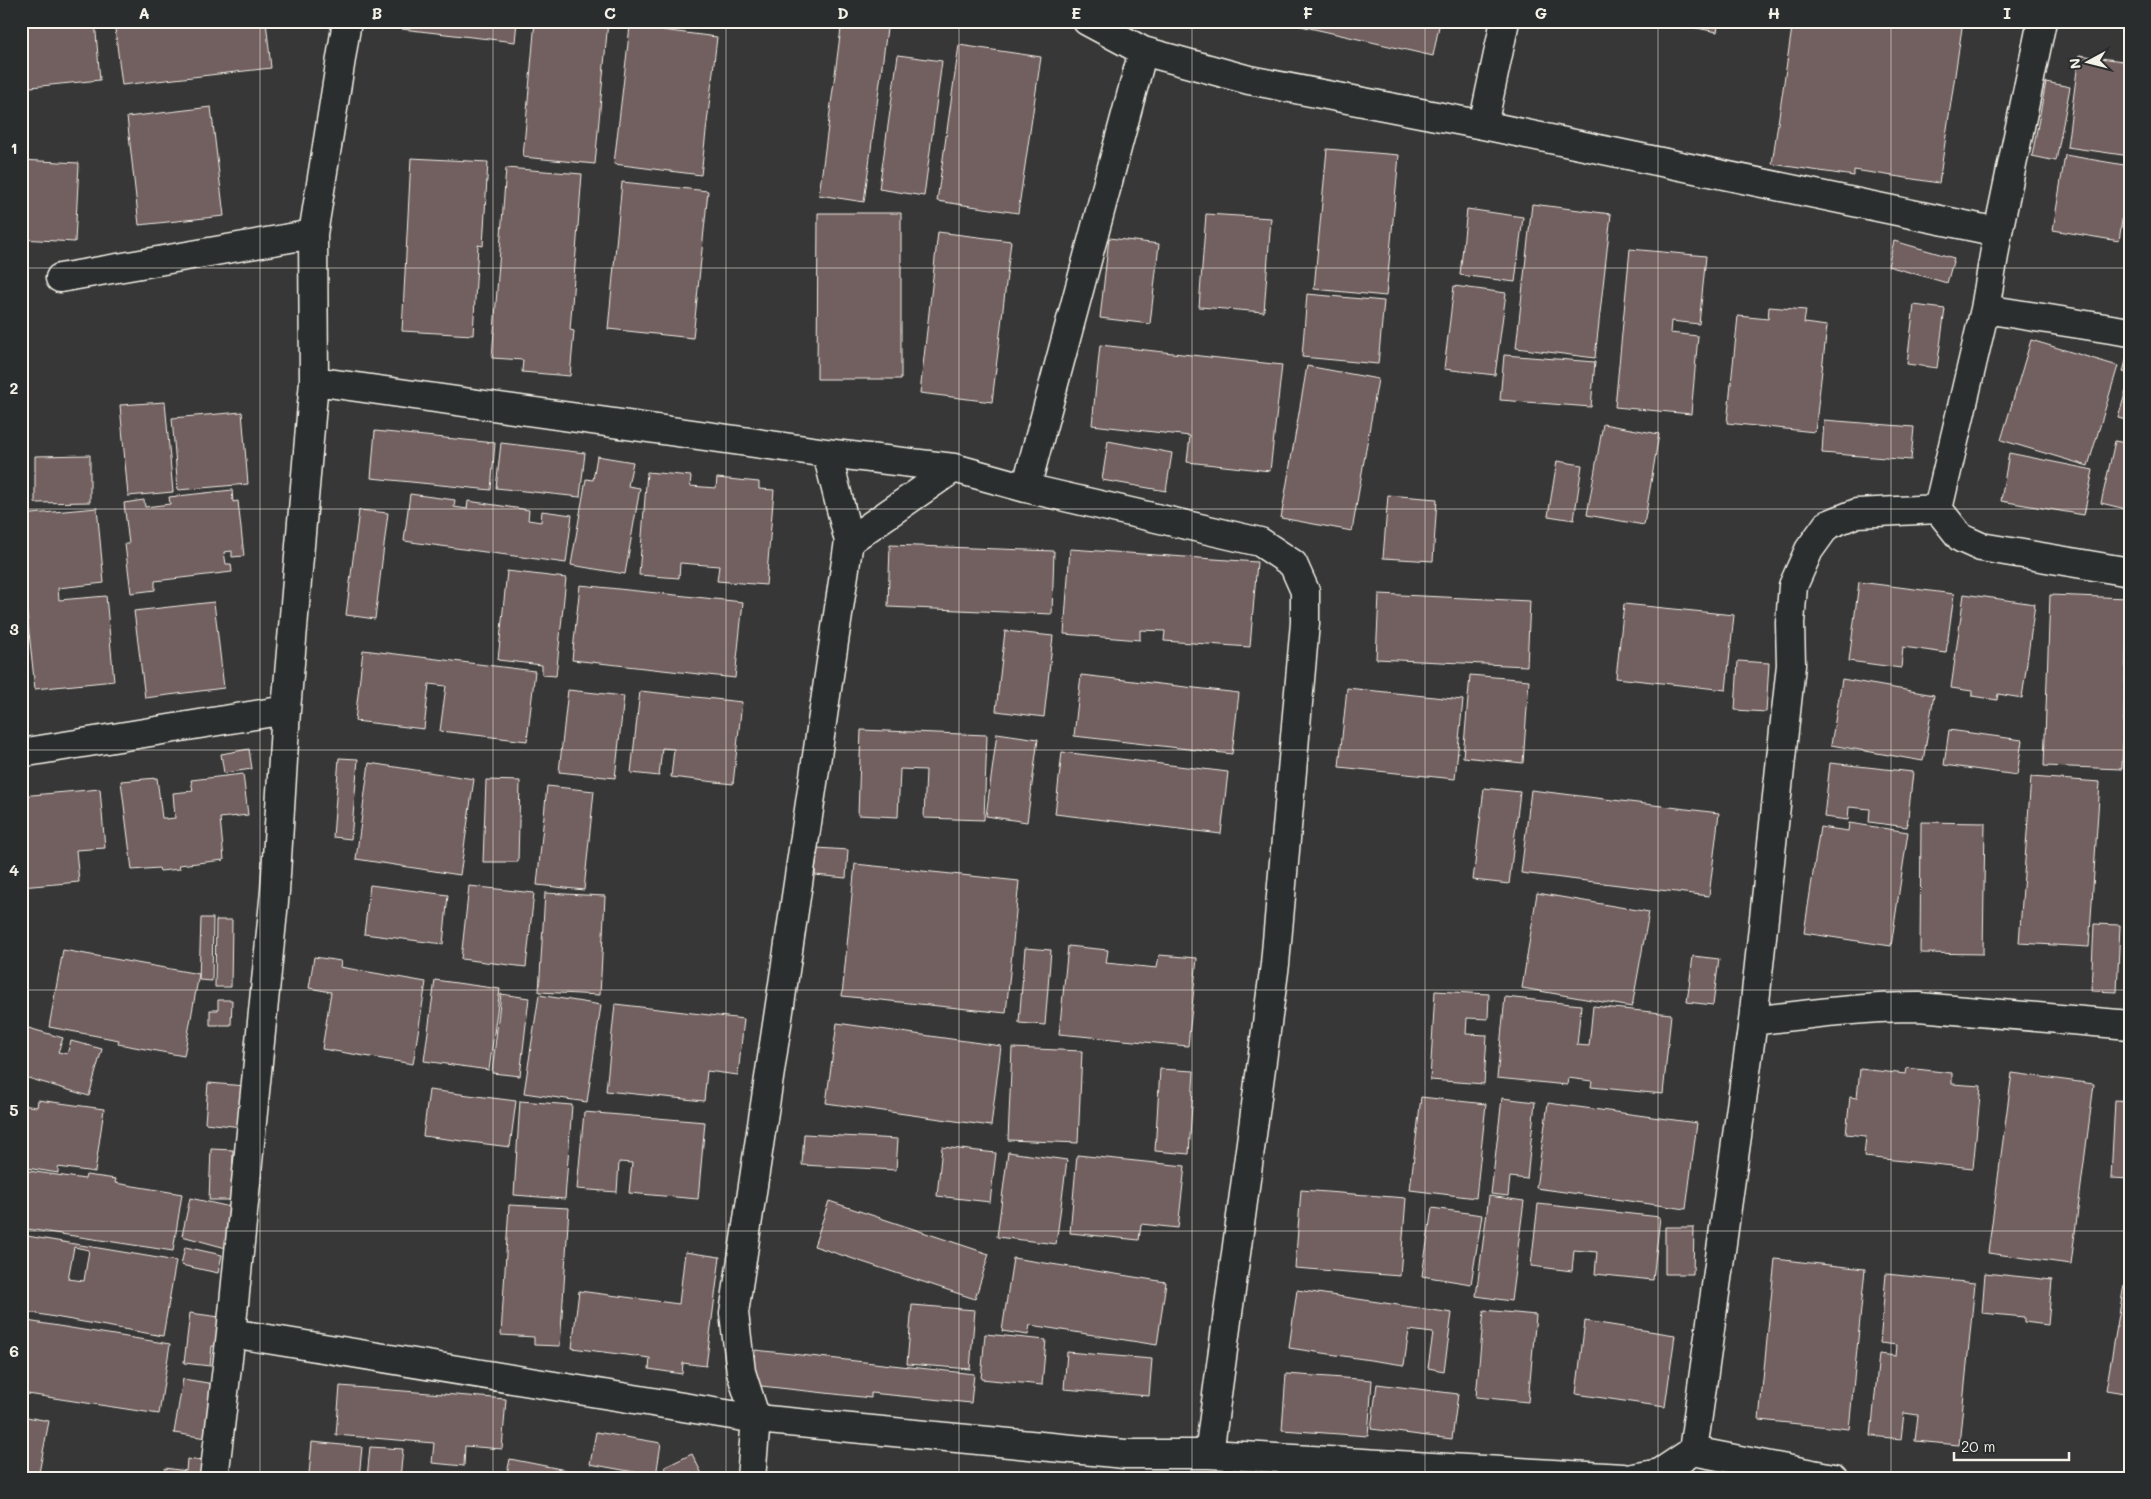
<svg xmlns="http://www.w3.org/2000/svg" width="2151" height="1499" viewBox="0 0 2151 1499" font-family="Mali,sans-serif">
<rect width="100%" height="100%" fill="#383738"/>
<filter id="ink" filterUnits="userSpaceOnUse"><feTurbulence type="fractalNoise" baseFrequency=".02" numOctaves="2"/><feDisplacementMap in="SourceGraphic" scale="10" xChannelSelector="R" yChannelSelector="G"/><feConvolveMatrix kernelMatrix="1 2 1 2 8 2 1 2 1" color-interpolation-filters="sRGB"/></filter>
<g filter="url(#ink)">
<path fill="#725f5f" stroke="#f4f1e8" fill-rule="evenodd" d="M 21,21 L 95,21 L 100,80 L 21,88 Z
M 114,21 L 266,21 L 271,68 L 122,85 Z
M 403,21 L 517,21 L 515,42 L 402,29 Z
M 535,21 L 608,21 L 595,164 L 523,157 Z
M 842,21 L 888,21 L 864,202 L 819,195 Z
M 1279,21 L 1440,21 L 1433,56 Z
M 1662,21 L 1719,21 L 1717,32 Z
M 1793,21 L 1963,21 L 1939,183 L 1854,170 L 1854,176 L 1772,164 Z
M 2130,21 L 2130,28 L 2105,22 L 2105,21 Z
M 630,26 L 717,37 L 701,175 L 614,164 Z
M 959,45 L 1041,57 L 1018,213 L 937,201 Z
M 898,55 L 942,61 L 924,196 L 879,189 Z
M 2079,55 L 2130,62 L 2130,156 L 2067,147 Z
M 2046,82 L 2070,87 L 2056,161 L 2032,156 Z
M 211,107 L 224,216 L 139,225 L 127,117 Z
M 1327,149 L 1399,155 L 1386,296 L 1314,289 Z
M 2065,155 L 2130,166 L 2119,241 L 2053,230 Z
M 411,158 L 488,162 L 483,246 L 478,245 L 473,335 L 402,331 Z
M 21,160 L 79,163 L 75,242 L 21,239 Z
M 506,168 L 582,174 L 570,330 L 574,331 L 570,376 L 522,372 L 523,360 L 492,358 Z
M 622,182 L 708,191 L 693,338 L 608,329 Z
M 1532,204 L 1611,214 L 1595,358 L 1516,348 Z
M 1467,209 L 1523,217 L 1515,282 L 1460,275 Z
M 818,213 L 901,213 L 901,379 L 817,379 Z
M 1206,214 L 1271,218 L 1264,312 L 1199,307 Z
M 938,232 L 1011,241 L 992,402 L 920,393 Z
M 1109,238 L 1159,244 L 1150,324 L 1100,318 Z
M 1894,241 L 1954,258 L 1947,283 L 1888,266 Z
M 1630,249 L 1706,256 L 1699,324 L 1671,321 L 1670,333 L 1698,336 L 1691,414 L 1615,407 Z
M 1454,286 L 1506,293 L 1495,375 L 1444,369 Z
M 1307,294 L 1384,301 L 1378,364 L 1302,357 Z
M 1914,305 L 1945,309 L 1937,368 L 1907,364 Z
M 1769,307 L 1806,310 L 1804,323 L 1827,326 L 1815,432 L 1727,423 L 1738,316 L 1768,319 Z
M 2031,340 L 2118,366 L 2088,466 L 2001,440 Z
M 1100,345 L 1282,365 L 1270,471 L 1187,462 L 1190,436 L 1092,425 Z
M 2130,345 L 2130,374 L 2123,372 Z
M 1504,355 L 1595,362 L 1591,407 L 1500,400 Z
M 1307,366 L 1378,379 L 1352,531 L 1281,518 Z
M 2128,384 L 2130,385 L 2130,421 L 2118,418 Z
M 165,402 L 173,492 L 128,496 L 120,405 Z
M 242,412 L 248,484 L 178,490 L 172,418 Z
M 1824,420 L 1914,427 L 1911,460 L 1822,453 Z
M 1603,424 L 1659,434 L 1644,525 L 1587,515 Z
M 375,431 L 495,443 L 491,490 L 371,478 Z
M 1108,441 L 1172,453 L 1166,491 L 1102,480 Z
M 2115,441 L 2130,444 L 2130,510 L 2101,503 Z
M 501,443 L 585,453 L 580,497 L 496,488 Z
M 2009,453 L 2093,470 L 2084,515 L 2001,501 Z
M 90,455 L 90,502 L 35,503 L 35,456 Z
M 597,456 L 633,462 L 628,486 L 640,488 L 625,574 L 571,565 L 586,479 L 593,480 Z
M 1557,461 L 1582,465 L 1574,520 L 1548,516 Z
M 647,472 L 691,476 L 690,486 L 716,488 L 717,478 L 759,482 L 759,489 L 774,490 L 766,585 L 717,581 L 719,566 L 680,563 L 679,578 L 639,575 Z
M 232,490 L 233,502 L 238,501 L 244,556 L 232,557 L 232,551 L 224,552 L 226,564 L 231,564 L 232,572 L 155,581 L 155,590 L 131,593 L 125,544 L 129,544 L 124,503 L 144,500 L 145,507 L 170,504 L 169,497 Z
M 410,494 L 455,500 L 454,507 L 467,509 L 468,501 L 529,510 L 528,520 L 541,522 L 542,511 L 572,515 L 566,563 L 404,541 Z
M 1388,495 L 1437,499 L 1433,561 L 1383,558 Z
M 97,508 L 104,583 L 58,588 L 59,600 L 106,596 L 114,681 L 35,689 L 21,556 L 21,515 Z
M 359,510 L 388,513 L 375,619 L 346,615 Z
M 890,545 L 1054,551 L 1052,614 L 888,607 Z
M 1070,549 L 1257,562 L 1250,647 L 1164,641 L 1165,631 L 1140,630 L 1140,640 L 1064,634 Z
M 507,571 L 566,578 L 556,676 L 542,675 L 542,665 L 498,660 Z
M 1859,582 L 1954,594 L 1946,653 L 1903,647 L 1901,668 L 1849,661 Z
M 580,585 L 743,602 L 735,678 L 572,660 Z
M 1379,594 L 1530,601 L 1527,666 L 1376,659 Z
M 1964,594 L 2035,604 L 2022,698 L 1998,694 L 1997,700 L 1972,696 L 1972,691 L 1951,688 Z
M 2050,595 L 2128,598 L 2122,769 L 2044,766 Z
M 214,602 L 224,688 L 145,698 L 134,611 Z
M 1624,604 L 1734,615 L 1726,690 L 1616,678 Z
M 1005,631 L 1053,636 L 1044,717 L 996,711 Z
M 363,650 L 535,671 L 527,741 L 440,731 L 446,686 L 429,684 L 424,729 L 355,721 Z
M 1738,661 L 1769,663 L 1766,712 L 1735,710 Z
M 1081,675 L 1239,693 L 1232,754 L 1074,736 Z
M 1470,675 L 1529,680 L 1523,763 L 1463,757 Z
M 1842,679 L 1934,695 L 1923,761 L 1831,745 Z
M 1347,688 L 1463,700 L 1455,779 L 1339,767 Z
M 568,690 L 624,696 L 615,778 L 559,772 Z
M 640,691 L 742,702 L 733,784 L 671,777 L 674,749 L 662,748 L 659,776 L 631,773 Z
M 861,730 L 987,735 L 984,820 L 924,818 L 926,770 L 900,769 L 898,817 L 858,815 Z
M 1949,730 L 2022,740 L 2017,775 L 1944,765 Z
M 997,733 L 1038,739 L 1027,822 L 986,816 Z
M 249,749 L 252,769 L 224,773 L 221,754 Z
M 1062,752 L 1228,772 L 1221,834 L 1055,814 Z
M 339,758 L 358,759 L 351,839 L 333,837 Z
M 369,763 L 474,779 L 460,875 L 356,859 Z
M 1830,763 L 1913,772 L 1907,827 L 1869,822 L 1870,809 L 1849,807 L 1848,820 L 1824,817 Z
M 243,774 L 248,815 L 220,818 L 224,860 L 179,865 L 180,869 L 160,871 L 159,868 L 132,870 L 121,781 L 157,778 L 162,818 L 166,818 L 166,819 L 175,818 L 173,793 L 193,791 L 191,780 Z
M 2031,777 L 2100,782 L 2089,947 L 2019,943 Z
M 486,780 L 520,781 L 518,862 L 483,862 Z
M 547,786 L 594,791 L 584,890 L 537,885 Z
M 1484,788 L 1520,792 L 1509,884 L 1473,880 Z
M 100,789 L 105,848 L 76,850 L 79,882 L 21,887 L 21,796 Z
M 1531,790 L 1719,813 L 1709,896 L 1521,873 Z
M 1921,822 L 1985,823 L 1983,954 L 1920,953 Z
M 1849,823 L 1908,832 L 1891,946 L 1804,933 L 1820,827 L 1848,831 Z
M 817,848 L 848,850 L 846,878 L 815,875 Z
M 855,864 L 1019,881 L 1006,1013 L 842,996 Z
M 370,885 L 448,895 L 443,944 L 364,934 Z
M 469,886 L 534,893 L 526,967 L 461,959 Z
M 545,893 L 605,896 L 600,995 L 539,992 Z
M 1537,893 L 1649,912 L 1632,1007 L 1522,988 Z
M 201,918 L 213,918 L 212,981 L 199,980 Z
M 216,920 L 232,920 L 231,987 L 215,987 Z
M 2094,924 L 2120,925 L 2117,992 L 2091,991 Z
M 1068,946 L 1108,950 L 1106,963 L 1157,968 L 1159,955 L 1197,958 L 1188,1046 L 1059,1034 Z
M 1025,948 L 1051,950 L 1045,1025 L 1019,1023 Z
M 63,950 L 199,974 L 184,1056 L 118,1044 L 119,1040 L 49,1027 Z
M 1693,956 L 1719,959 L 1713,1005 L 1687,1002 Z
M 314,957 L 341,961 L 340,967 L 426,982 L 413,1064 L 322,1049 L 331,992 L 309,988 Z
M 435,980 L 500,989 L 489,1070 L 424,1061 Z
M 1435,991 L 1489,994 L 1488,1019 L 1467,1018 L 1466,1034 L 1487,1035 L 1484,1084 L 1430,1080 Z
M 501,994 L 529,998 L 520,1076 L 492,1073 Z
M 539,995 L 601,1005 L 587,1102 L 524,1093 Z
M 1505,997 L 1581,1005 L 1577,1045 L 1589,1046 L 1593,1006 L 1671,1014 L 1663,1094 L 1591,1087 L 1592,1081 L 1568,1078 L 1567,1085 L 1497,1078 Z
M 218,1000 L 232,1000 L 231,1025 L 210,1025 L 210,1010 L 218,1010 Z
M 615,1004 L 744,1019 L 738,1075 L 707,1071 L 704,1101 L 606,1091 Z
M 837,1023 L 1001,1046 L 991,1126 L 826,1103 Z
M 25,1027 L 63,1038 L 58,1052 L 67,1054 L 71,1041 L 102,1049 L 89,1096 L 21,1076 L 21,1040 Z
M 1012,1048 L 1082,1051 L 1078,1143 L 1008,1140 Z
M 1907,1068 L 1952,1073 L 1952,1084 L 1981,1086 L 1973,1168 L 1864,1157 L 1866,1136 L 1846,1134 L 1850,1097 L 1857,1098 L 1860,1069 L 1906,1074 Z
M 1160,1069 L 1194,1071 L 1189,1154 L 1155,1151 Z
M 2012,1073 L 2094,1084 L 2071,1264 L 1988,1253 Z
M 208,1083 L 246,1086 L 242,1127 L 205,1123 Z
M 429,1090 L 516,1101 L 510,1147 L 423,1136 Z
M 1421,1097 L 1486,1104 L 1476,1198 L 1410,1190 Z
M 1502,1098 L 1535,1102 L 1527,1179 L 1510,1177 L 1508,1196 L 1491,1194 Z
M 38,1100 L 104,1109 L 95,1172 L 58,1167 L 58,1173 L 21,1167 L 21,1105 L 37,1107 Z
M 2115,1100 L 2130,1101 L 2130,1179 L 2111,1178 Z
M 520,1101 L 572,1105 L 565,1199 L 514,1195 Z
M 1548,1103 L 1697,1123 L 1686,1209 L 1536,1188 Z
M 584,1112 L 705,1122 L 698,1199 L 629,1193 L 632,1163 L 619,1162 L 617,1192 L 577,1189 Z
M 804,1134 L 898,1139 L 896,1170 L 802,1165 Z
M 942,1147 L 996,1153 L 990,1202 L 937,1196 Z
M 211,1149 L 233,1150 L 232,1200 L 209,1200 Z
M 1008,1152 L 1067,1160 L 1056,1244 L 997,1237 Z
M 1077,1155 L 1185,1166 L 1178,1228 L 1141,1224 L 1139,1240 L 1070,1233 Z
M 21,1170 L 85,1179 L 86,1175 L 116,1179 L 115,1183 L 182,1194 L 173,1251 L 21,1228 Z
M 1301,1190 L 1406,1198 L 1400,1276 L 1295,1268 Z
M 1489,1196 L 1524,1201 L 1511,1301 L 1476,1296 Z
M 190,1198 L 235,1208 L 226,1248 L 182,1236 Z
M 829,1201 L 989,1254 L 975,1299 L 814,1246 Z
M 1538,1204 L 1660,1217 L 1653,1280 L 1595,1274 L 1597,1252 L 1574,1250 L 1572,1271 L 1531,1266 Z
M 509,1205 L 569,1208 L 560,1346 L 534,1345 L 534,1337 L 501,1335 Z
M 1432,1208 L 1482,1215 L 1471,1284 L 1422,1276 Z
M 1665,1227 L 1694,1227 L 1693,1274 L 1665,1274 Z
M 21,1235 L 176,1261 L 163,1336 L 21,1311 ZM 74,1247 L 89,1250 L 84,1281 L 68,1279 Z
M 185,1247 L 222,1255 L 218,1273 L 181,1265 Z
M 685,1252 L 720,1257 L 706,1366 L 683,1363 L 682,1374 L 649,1369 L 650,1358 L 572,1348 L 579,1291 L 679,1304 Z
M 1013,1258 L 1166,1282 L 1157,1345 L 1030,1325 L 1028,1335 L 1002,1331 Z
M 1775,1259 L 1865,1269 L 1849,1429 L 1759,1420 Z
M 1985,1273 L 2052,1280 L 2048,1325 L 2024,1322 L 2024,1317 L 1982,1313 Z
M 1886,1274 L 1975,1283 L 1959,1445 L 1915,1441 L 1918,1415 L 1904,1413 L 1901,1439 L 1871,1436 L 1879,1354 L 1896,1356 L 1897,1345 L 1880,1343 Z
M 2124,1285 L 2130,1286 L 2130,1394 L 2106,1390 Z
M 1297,1290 L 1452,1313 L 1444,1371 L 1428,1368 L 1433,1333 L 1409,1330 L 1404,1365 L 1289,1348 Z
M 912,1305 L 975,1310 L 970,1369 L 907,1364 Z
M 1484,1310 L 1536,1315 L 1528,1402 L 1476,1397 Z
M 190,1313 L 227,1318 L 224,1347 L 212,1346 L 210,1366 L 184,1363 Z
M 21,1320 L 170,1344 L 159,1414 L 21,1393 Z
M 1585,1321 L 1675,1335 L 1665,1407 L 1576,1394 Z
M 985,1334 L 1046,1340 L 1042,1385 L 981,1379 Z
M 755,1350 L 974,1374 L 971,1403 L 871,1393 L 871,1398 L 752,1385 Z
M 1067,1352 L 1152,1359 L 1149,1396 L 1064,1389 Z
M 1286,1374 L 1372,1380 L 1368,1436 L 1282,1430 Z
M 183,1379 L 214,1384 L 206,1438 L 174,1433 Z
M 1377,1384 L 1458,1394 L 1452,1439 L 1371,1429 Z
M 340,1386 L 506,1399 L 502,1449 L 465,1446 L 464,1466 L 432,1463 L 434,1443 L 336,1435 Z
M 21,1416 L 49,1421 L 38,1478 L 21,1478 Z
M 596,1432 L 661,1443 L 656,1476 L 590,1464 Z
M 312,1442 L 362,1447 L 359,1478 L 309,1474 Z
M 370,1447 L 403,1449 L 400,1478 L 367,1478 Z
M 692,1454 L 704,1478 L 670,1478 L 665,1467 Z
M 187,1459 L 203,1461 L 202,1478 L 164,1478 L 165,1468 L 186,1471 Z
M 510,1459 L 586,1474 L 585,1478 L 506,1478 Z"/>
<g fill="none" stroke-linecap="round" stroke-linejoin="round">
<defs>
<path id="street" d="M 1087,21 L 1143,51 L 1249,80 L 1483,125 L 1998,232 L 2042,21
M 1483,125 L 1505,21
M 60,278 L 313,234
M 1985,309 L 2130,332
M 314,381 L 827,453 L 954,468 L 1026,488 L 1260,542 L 1293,564 L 1305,591 L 1305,623 L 1275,964 L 1209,1454 L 1623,1478
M 1026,488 L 1143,51
M 1938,509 L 1961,538 L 1981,547 L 2130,572
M 849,541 L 954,468
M 21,753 L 286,710
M 1753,1021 C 1808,1014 1863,1007 1919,1007 L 2130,1025
M 231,1333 L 756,1419 L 1125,1454 L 1209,1454
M 214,1478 L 231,1333 L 275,891 L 286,710 L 314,381 L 313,234 L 347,21
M 751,1478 L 756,1419 L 741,1372 L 734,1313 L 849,541 L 827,453
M 1633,1478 L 1660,1473 L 1693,1451
M 1833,1478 L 1693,1451 L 1753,1021 L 1791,665 L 1790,623 L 1793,586 L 1809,550 L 1827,525 L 1857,513 L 1938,509 L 1985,309 L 1998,232"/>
</defs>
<use href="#street" stroke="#f4f1e8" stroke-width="31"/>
<use href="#street" stroke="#2a2d2e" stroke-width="28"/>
</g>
</g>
<path fill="none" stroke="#f4f1e8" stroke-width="1" stroke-opacity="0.55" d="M 260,21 L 260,1478M 493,21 L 493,1478M 726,21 L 726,1478M 959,21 L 959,1478M 1192,21 L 1192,1478M 1425,21 L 1425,1478M 1658,21 L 1658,1478M 1891,21 L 1891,1478M 21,268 L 2130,268M 21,509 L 2130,509M 21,750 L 2130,750M 21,990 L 2130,990M 21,1231 L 2130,1231"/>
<rect width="2151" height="1499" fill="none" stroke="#2a2d2e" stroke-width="55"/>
<g transform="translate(2088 62) rotate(263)" stroke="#2a2d2e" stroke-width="4" paint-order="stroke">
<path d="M0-4L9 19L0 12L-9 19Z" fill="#f4f1e8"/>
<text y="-8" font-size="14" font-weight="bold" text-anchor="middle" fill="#f4f1e8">N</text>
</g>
<path d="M1954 1452v8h115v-8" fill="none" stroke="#f4f1e8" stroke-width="2.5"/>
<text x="1961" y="1452" font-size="15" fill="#f4f1e8" stroke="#2a2d2e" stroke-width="4" paint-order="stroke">20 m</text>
<rect x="28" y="28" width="2096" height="1444" fill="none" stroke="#f4f1e8" stroke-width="2"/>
<g font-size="16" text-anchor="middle" font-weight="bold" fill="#f4f1e8">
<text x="144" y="19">A</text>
<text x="377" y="19">B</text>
<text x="610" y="19">C</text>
<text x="843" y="19">D</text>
<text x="1076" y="19">E</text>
<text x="1308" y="19">F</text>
<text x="1541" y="19">G</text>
<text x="1774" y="19">H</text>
<text x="2007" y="19">I</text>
<text x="14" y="154">1</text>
<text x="14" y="394">2</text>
<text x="14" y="635">3</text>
<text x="14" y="876">4</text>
<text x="14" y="1116">5</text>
<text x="14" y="1357">6</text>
</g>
</svg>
